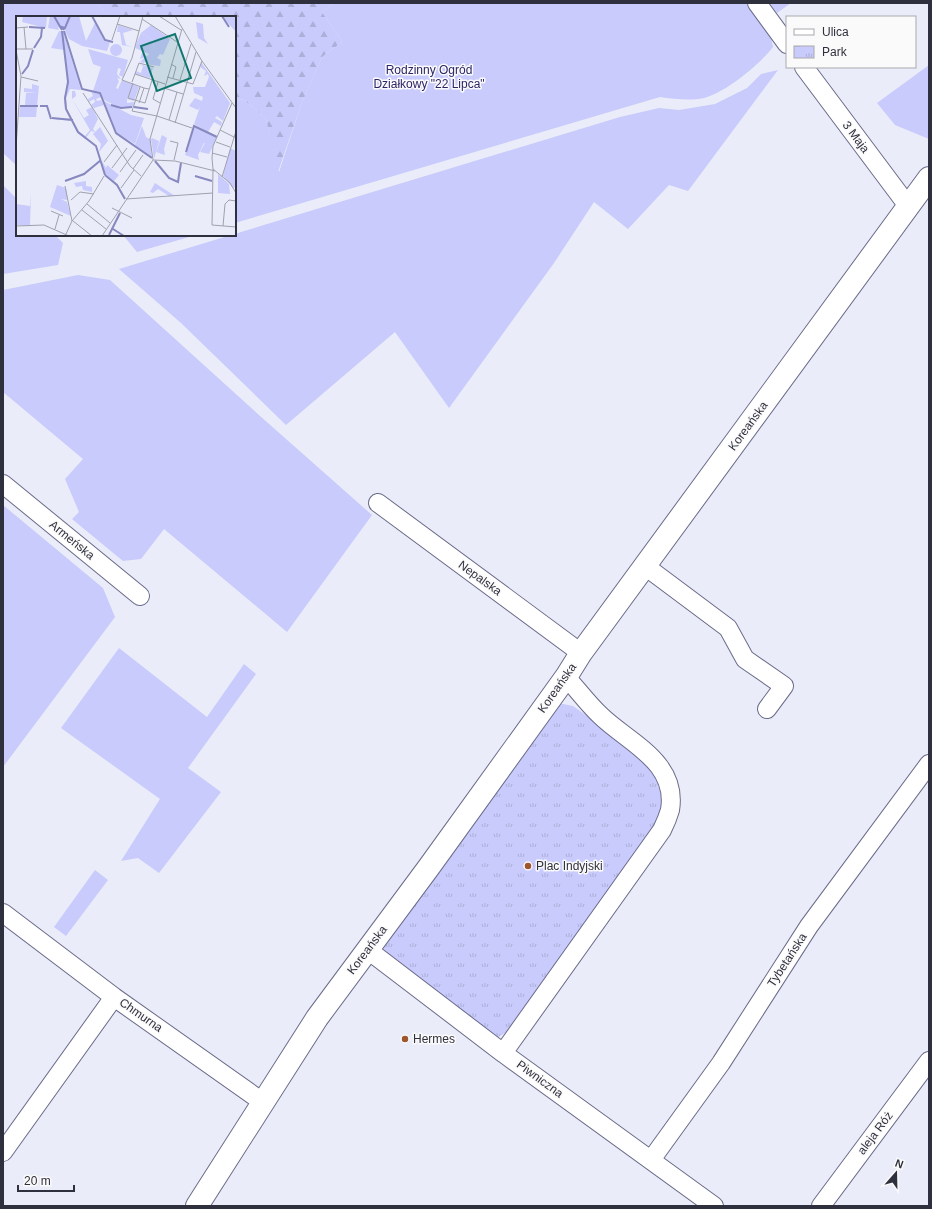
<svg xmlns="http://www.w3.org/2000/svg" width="932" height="1209" viewBox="0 0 932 1209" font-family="Helvetica,sans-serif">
<defs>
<pattern id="forest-firs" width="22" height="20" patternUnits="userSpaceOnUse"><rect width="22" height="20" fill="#c8cbfb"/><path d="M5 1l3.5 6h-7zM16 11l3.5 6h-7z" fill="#acafd8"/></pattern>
<pattern id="park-tufts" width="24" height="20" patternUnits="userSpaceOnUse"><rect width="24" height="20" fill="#c8cbfb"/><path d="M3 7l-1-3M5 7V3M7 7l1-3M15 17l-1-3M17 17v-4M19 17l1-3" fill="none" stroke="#acafd8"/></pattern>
</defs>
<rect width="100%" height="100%" fill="#ebecf9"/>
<path fill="#c8cbfb" d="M 3,3 L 97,3 L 109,17 L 17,17 L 17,166 L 3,153 Z
M 334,3 L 749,3 L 770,33 L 773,47 C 759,65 726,92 704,98 C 690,101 674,99 660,97 L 235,223 L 235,99 L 244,100 L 266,119 L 279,172 L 301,105 L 322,57 L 342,42 L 322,12 Z
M 769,3 L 791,3 L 777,13 Z
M 929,65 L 929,139 L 895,125 L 877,103 Z
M 778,70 L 688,191 L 669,185 L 628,229 L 594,202 L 554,263 L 449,408 L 395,332 L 286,425 L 181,323 L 119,269 L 620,117 L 659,108 L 679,110 L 715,104 L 747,88 L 761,74 Z
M 3,185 L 17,199 L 17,235 L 55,235 L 63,243 L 58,265 L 3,274 Z
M 123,235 L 196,235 L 137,252 Z
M 78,275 L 110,280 L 260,416 L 372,515 L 287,632 L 164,529 L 141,559 L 123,561 L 72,519 L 79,512 L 65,479 L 83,459 L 3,392 L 3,290 Z
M 3,505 L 103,588 L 115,617 L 3,767 Z
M 119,648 L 207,717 L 244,664 L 256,674 L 188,768 L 221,792 L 159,873 L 138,858 L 121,861 L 160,799 L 61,728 Z
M 95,870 L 108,880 L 66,936 L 54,927 Z"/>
<path fill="url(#forest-firs)" d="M 97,3 L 334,3 L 322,12 L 342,42 L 322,57 L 301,105 L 278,172 L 266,119 L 244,100 L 235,99 L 235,17 L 109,17 Z"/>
<path fill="url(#park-tufts)" d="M 558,703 L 573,706 L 607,730 L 651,765 L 660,786 L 662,811 L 652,832 L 509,1031 L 498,1037 L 385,954 L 383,942 Z"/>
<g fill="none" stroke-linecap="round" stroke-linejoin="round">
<defs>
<path id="minor" d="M 757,3 L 787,44
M 804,67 L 908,206
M 3,484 L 140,596
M 378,503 L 581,653
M 645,566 L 728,628 L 745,659 L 784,686 L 767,709
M 3,913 L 114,997 L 264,1103
M 368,950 L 503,1053 L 714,1206
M 503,1053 L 662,830 C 665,824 668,817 670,810 C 678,762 629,743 601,716 C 588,704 578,690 566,677
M 3,1152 L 114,997
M 651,1160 L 721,1063 L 809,926 L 929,764
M 821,1206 L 929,1061"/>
<path id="tertiary" d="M 197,1206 L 317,1018 L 429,867 L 566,677 L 581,653 L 929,178"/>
</defs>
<use href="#minor" stroke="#6a6b89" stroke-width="20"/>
<use href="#tertiary" stroke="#6a6b89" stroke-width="24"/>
<use href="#minor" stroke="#fff" stroke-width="18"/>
<use href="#tertiary" stroke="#fff" stroke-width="22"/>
</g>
<g fill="#9d562d" stroke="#fafafa" stroke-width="1.5">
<circle cx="528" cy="866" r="4"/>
<circle cx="405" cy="1039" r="4"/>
</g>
<g text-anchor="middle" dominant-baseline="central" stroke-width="3" stroke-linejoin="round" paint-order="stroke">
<g font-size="12" fill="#2c2567" stroke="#fafafa">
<text x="429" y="70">Rodzinny Ogród<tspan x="429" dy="14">Działkowy "22 Lipca"</tspan></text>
</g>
<g font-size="12" fill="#2f303d" stroke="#fafafa">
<text transform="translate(856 137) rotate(53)">3 Maja</text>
<text transform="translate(748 426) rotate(-54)">Koreańska</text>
<text transform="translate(72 540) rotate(39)">Armeńska</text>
<text transform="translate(480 578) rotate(36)">Nepalska</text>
<text transform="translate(557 688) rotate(-55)">Koreańska</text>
<text transform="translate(367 950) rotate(-53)">Koreańska</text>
<text transform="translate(787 960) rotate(-57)">Tybetańska</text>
<text transform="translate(141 1015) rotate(35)">Chmurna</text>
<text transform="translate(540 1079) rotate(36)">Piwniczna</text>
<text transform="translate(875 1133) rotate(-53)">aleja Róż</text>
</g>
<g font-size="12" fill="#2f303d" stroke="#fafafa" text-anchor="start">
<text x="536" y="866">Plac Indyjski</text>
<text x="413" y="1039">Hermes</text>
</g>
</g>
<g transform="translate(16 16)">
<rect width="220" height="220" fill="#ebecf9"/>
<path d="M 7,0 L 31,0 L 30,12 L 6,6 ZM 34,0 L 38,2 L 43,14 L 32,12 ZM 55,0 L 63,0 L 70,25 L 79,7 L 89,25 L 94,26 L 91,35 L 66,30 L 53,23 L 49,14 ZM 207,0 L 220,0 L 220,16 L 211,6 ZM 180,6 L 187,8 L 188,22 L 192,28 L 182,22 ZM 102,9 L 117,14 L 107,17 L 110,29 L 117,31 L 106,29 L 104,16 L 101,16 ZM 135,9 L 154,23 L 147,39 L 144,38 L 141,42 L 145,44 L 144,50 L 134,49 L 130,45 L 128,47 L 124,46 L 129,41 L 124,43 L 126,37 L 131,40 L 133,38 L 119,32 L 121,26 L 137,32 L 138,25 L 125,17 ZM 43,15 L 47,15 L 65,74 L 54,73 L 50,82 L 51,93 L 62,115 L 69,120 L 74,114 L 56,83 L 56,75 L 59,75 L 60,80 L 56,83 L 68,102 L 73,99 L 70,94 L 76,91 L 82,103 L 77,113 L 79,116 L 84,111 L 92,125 L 83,136 L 85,128 L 77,118 L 79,116 L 75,115 L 69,123 L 62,117 L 56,105 L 36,103 L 56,103 L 49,92 L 48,81 L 52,69 L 49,34 L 35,32 ZM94 34a6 6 0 1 1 12 0a6 6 0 1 1-12 0ZM 72,33 L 112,44 L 107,61 L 103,59 L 105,53 L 102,52 L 101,58 L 105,63 L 101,62 L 103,65 L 100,72 L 102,73 L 106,64 L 123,71 L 118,85 L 111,83 L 111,87 L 118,86 L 117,91 L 102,91 L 88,84 L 83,76 L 85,81 L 80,83 L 81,85 L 85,84 L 88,89 L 78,92 L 75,89 L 79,86 L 78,83 L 73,86 L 72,83 L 77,80 L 75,75 L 82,76 L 77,75 L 85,51 L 77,48 ZM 185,46 L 214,87 L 207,105 L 201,100 L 199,102 L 206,106 L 205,110 L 198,106 L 192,116 L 178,108 L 184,91 L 182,94 L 173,90 L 179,82 L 186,85 L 187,81 L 178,77 L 177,71 L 189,71 L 193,61 L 192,58 L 188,60 L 190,55 L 184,51 ZM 123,48 L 137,52 L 134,62 L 120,58 L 120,55 L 125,57 L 127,50 ZM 16,68 L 23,70 L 20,101 L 3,101 L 4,89 L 9,89 L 10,77 L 21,77 L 8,76 L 8,72 L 16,73 ZM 88,85 L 115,99 L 128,102 L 119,128 L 101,117 ZM 146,119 L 151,122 L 148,133 L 149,139 L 140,136 ZM 189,127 L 197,130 L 193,138 L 184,136 ZM 214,132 L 220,135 L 220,171 L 217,172 L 207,160 ZM 86,145 L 90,152 L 91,149 L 103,159 L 98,165 L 87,156 ZM 202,158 L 213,168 L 214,178 L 202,177 ZM 70,165 L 70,170 L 76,171 L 76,176 L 67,174 L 66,170 L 60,171 L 58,167 ZM 139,167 L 159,180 L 153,180 L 142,173 L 137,177 L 134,176 ZM 41,169 L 50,172 L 52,184 L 45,183 L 51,186 L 55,200 L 34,191 ZM 15,176 L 14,210 L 0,209 L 0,188 L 14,190 Z" fill="#c8cbfb"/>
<path d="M 125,17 L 138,25 L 137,33 L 121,26 Z" fill="#c8cbfb"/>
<path d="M 36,0 L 54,0 L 49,14 L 41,11 ZM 126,110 L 130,121 L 134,123 L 136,142 L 119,129 ZM 178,110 L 201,121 L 197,130 L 188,127 L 182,139 L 183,144 L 169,139 ZM 136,122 L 143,125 L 138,143 L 135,123 Z" fill="#c8cbfb"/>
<path fill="none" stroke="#8688bf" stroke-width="2" d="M 38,0 L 46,14M 76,0 L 89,24 L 97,26M 206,0 L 213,11M 13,11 L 29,12M 48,14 L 46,11 L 49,12 L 54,0M 46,15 L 52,66 L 49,82 L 50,93 L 62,116 L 80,130 L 89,159M 48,15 L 66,73 L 84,77 L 100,117 L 136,142M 18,32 L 25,21 L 26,12M 6,58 L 12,50 L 17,34M 95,89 L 105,92 L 116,91M 4,90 L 22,90M 24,90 L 31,90 L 35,103M 118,91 L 132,93M 36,102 L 57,104M 170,136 L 178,110 L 201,121M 139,145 L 153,162 L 162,166 L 163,159M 89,159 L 101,169 L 109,183M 163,159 L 165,147M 179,160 L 196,165M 49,165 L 68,158 L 85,144M 97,213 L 108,220M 93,219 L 104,197"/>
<path fill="none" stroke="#a0a1ae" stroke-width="1" d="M 127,0 L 116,42 L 106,64 L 128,72M 143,0 L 165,14M 159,0 L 186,45 L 220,92M 126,3 L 161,26M 101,8 L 123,15M 8,11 L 10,33M 0,12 L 12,11M 96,24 L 104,0M 0,33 L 17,33M 0,34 L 5,60 L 0,131M 155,48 L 160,51 L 157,62M 119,58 L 149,68M 5,61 L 22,65M 151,61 L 177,68 L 186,45M 164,64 L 175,28M 116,66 L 123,47 L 138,51M 142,66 L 137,83 L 144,87M 117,67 L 112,82 L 129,87 L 136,64M 124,71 L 116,95 L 141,100 L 176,112M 148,72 L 167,78M 67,77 L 114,150 L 125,160M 123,87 L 128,72 L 133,73M 216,87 L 197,130 L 196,142 L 197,153 L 214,167 L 220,177M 153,104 L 161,76M 159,107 L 180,36M 204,114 L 220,122M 154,125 L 162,127 L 158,144M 200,126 L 214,131M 196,137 L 211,141M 137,144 L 159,145 L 199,155M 88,146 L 101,129M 96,152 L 111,132M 117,153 L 127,139M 197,153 L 196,209 L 220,211M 104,156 L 120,134M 206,161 L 220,115M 49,170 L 56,205 L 50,218M 105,172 L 118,154M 110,183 L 197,177M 55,184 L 64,176 L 78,178M 71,188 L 94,207M 96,192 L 116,202M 66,194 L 90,213M 35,195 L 47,200M 56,205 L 73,185 L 88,160M 57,205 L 76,220M 0,210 L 28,209 L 53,220M 207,210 L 209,188 L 213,184 L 220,185M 39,213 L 43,199M 86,220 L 137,144 L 134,123 L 166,13"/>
<path fill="#0f766e" fill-opacity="0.15" stroke="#0f766e" stroke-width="2" d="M 159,18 L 175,62 L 141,75 L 125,30 Z"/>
<rect width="220" height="220" fill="none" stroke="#2f303d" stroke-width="2"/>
</g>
<rect width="932" height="1209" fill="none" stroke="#2f303d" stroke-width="8"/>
<rect x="786" y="16" width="130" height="52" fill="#fafafa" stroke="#a9a9ae"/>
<rect x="794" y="29" width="20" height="6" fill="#ffffff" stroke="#a9a9ae"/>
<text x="822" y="36" font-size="12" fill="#2f303d">Ulica</text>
<rect x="794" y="46" width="20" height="12" fill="url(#park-tufts)" stroke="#a9a9ae"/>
<text x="822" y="56" font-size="12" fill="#2f303d">Park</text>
<g transform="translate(896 1173) rotate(20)" stroke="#fafafa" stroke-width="3" paint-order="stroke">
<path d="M0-3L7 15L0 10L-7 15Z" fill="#2f303d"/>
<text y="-6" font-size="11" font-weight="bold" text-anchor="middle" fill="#2f303d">N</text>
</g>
<path d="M18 1185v6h56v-6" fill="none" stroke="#2f303d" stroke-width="2"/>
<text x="24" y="1185" font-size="12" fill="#2f303d" stroke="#fafafa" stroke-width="3" paint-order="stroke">20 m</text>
</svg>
